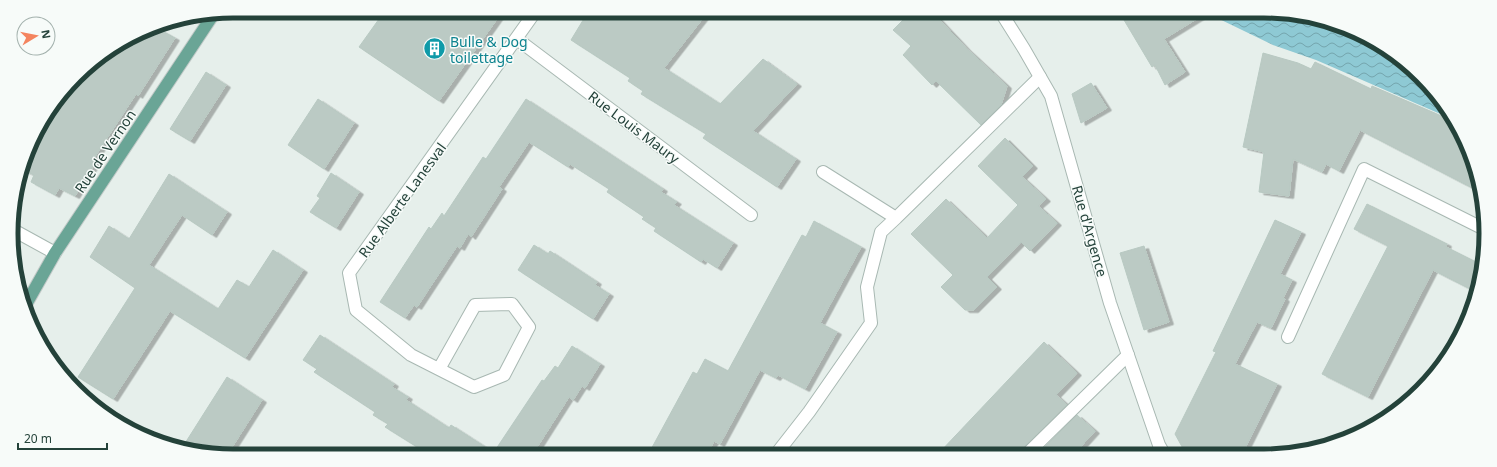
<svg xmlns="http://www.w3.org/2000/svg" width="1497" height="467" viewBox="0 0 1497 467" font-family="'Noto Sans',sans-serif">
<defs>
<pattern id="water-waves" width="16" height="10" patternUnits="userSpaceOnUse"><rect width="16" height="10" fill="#8ec9d4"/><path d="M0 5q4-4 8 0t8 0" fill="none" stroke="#74a5ad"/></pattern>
<filter id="shadow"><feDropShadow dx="4.5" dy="2.5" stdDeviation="0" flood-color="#0004"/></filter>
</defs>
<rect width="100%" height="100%" fill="#e6efeb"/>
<path fill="url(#water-waves)" d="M 1211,15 L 1307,15 L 1387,49 L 1449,110 L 1452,119 L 1316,60 L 1273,45 Z"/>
<path fill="#bbcac4" stroke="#b8c9c2" filter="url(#shadow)" d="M 384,12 L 502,12 L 439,101 L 359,47 Z
M 588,12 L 707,13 L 664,68 L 720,104 L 763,59 L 797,84 L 753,131 L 796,159 L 777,187 L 703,138 L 706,134 L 641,94 L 643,91 L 628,81 L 630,78 L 571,40 Z
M 909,14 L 934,14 L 967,49 L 1007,86 L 1001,105 L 981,125 L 936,81 L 932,85 L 903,55 L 911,46 L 893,30 Z
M 1121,15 L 1203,15 L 1164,39 L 1185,72 L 1165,85 L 1155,65 L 1152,67 Z
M 155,27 L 175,38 L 138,96 L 136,94 L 94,158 L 97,160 L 75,196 L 59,188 L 55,195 L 31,182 L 34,175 L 23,170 L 34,135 L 87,66 L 149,28 Z
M 1263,53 L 1298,63 L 1311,69 L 1315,62 L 1371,89 L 1372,86 L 1453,121 L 1482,193 L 1360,130 L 1339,171 L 1326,164 L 1322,172 L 1293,159 L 1289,196 L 1259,192 L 1264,152 L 1243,147 Z
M 206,72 L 226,85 L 190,141 L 170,129 Z
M 1091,83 L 1107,108 L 1081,123 L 1072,94 Z
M 318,99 L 354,123 L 324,169 L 288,145 Z
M 526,99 L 663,189 L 661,192 L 677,202 L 674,205 L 733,243 L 717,268 L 703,259 L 701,262 L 654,231 L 656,228 L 642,219 L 644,217 L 607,192 L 609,189 L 570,164 L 568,167 L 529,142 L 499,187 L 502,189 L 471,237 L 468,234 L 460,248 L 457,246 L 417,307 L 414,305 L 405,318 L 380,302 L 429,227 L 431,229 L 442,213 L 444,216 L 483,157 L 486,159 Z
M 1005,138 L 1033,166 L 1022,177 L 1046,199 L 1038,206 L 1057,223 L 1030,251 L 1021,242 L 987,277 L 997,287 L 974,310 L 965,310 L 941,287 L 953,275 L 911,234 L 946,199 L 987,238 L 1018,205 L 978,166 Z
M 331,173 L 359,192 L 336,228 L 310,212 L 320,198 L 317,196 Z
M 169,174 L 227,212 L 212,235 L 182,215 L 149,265 L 218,309 L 237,280 L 249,287 L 273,250 L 303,270 L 245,358 L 170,311 L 113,399 L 78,377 L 135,288 L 90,257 L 109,226 L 129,239 Z
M 1367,204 L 1447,244 L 1446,247 L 1482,265 L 1482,277 L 1476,292 L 1433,270 L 1368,397 L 1322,374 L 1388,246 L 1354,229 Z
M 1275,220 L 1301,232 L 1280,274 L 1292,280 L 1283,298 L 1285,299 L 1271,328 L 1257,322 L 1235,364 L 1277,384 L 1242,454 L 1186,454 L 1175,434 L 1216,352 L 1213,351 Z
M 814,221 L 861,247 L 820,323 L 837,332 L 805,389 L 778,375 L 776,378 L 760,370 L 720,444 L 714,441 L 708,453 L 649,453 L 693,372 L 697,374 L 705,359 L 728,371 L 802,235 L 806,237 Z
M 534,245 L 548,254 L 550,251 L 597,282 L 595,285 L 609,294 L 593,319 L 518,270 Z
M 1144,246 L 1169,322 L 1144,330 L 1120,253 Z
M 320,335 L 394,384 L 392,387 L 408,397 L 406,400 L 449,428 L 451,425 L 493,452 L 425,452 L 385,427 L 388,424 L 373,415 L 375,412 L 314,372 L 317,369 L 303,360 Z
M 1044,342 L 1077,373 L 1056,395 L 1067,405 L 1023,448 L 1021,453 L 939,453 Z
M 572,346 L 600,364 L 585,388 L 582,386 L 573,400 L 569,397 L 534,452 L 494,452 L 542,380 L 544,381 L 555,366 L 558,368 Z
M 227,377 L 262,400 L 229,452 L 190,452 L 182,448 Z
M 1077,415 L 1095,431 L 1074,454 L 1038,454 Z"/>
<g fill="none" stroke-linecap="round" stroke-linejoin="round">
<defs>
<path id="lane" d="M 823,172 L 896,218 L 1040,77
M 1288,337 L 1364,169 L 1482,228
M 777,453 L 809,412 L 871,323 L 867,287 L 881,232 L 896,218
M 1028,453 L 1128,355"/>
<path id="street" d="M 1002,14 L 1024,49 L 1051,96 L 1110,303 L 1159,445 L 1164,454
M 517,39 L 751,215
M 15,231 L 55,253
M 439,369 L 475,305 L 512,304 L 529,327 L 504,375 L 474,387 L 411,355 L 356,310 L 349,273 L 535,12"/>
<path id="primary" d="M 25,306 L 55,253 L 213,15"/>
</defs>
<use href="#lane" stroke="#a8b8b2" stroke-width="14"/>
<use href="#street" stroke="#a8b8b2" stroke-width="14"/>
<use href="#primary" stroke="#c2cac8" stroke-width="14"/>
<use href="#lane" stroke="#fff" stroke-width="12"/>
<use href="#street" stroke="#fff" stroke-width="12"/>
<use href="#primary" stroke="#6aa596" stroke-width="12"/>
</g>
<defs>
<symbol id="building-disc" viewBox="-11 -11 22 22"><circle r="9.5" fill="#0f9aa8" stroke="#f7fbf9"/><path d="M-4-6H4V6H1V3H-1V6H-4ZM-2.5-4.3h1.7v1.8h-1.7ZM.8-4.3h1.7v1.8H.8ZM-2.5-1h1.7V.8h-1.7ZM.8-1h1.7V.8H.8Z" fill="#fff"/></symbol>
</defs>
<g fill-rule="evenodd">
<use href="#building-disc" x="422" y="36" width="25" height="25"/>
</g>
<g text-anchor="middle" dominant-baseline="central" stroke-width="3" stroke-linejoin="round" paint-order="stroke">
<g font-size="14" fill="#0d838f" stroke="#f7fbf9" text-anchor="start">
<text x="450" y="41">Bulle &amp; Dog<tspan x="450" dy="16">toilettage</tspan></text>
</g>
<g font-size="14" fill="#24423a" stroke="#f7fbf9">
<text transform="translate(634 127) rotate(37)">Rue Louis Maury</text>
<text transform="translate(105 151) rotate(-56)">Rue de Vernon</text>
<text transform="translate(402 200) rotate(-54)">Rue Alberte Lanesval</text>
<text transform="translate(1090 231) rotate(74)">Rue d'Argence</text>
</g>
</g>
<path d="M0 0H1497V467H0ZM233 18H1264A215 215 0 0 1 1479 233V234A215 215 0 0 1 1264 449H233A215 215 0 0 1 18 234V233A215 215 0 0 1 233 18Z" fill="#f7fbf9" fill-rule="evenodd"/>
<path fill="none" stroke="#24423a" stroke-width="5" d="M233 18H1264A215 215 0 0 1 1479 233V234A215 215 0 0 1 1264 449H233A215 215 0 0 1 18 234V233A215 215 0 0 1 233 18Z"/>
<g transform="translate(36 36) rotate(80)"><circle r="19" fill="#f7fbf9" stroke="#a3b1ad"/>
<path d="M0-3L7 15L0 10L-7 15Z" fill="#f4845f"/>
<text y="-6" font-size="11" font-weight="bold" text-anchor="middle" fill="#24423a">N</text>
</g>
<path d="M18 443v6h89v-6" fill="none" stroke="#24423a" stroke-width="2"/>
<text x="24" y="443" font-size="12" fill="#24423a" stroke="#f7fbf9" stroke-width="3" paint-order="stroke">20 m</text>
</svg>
